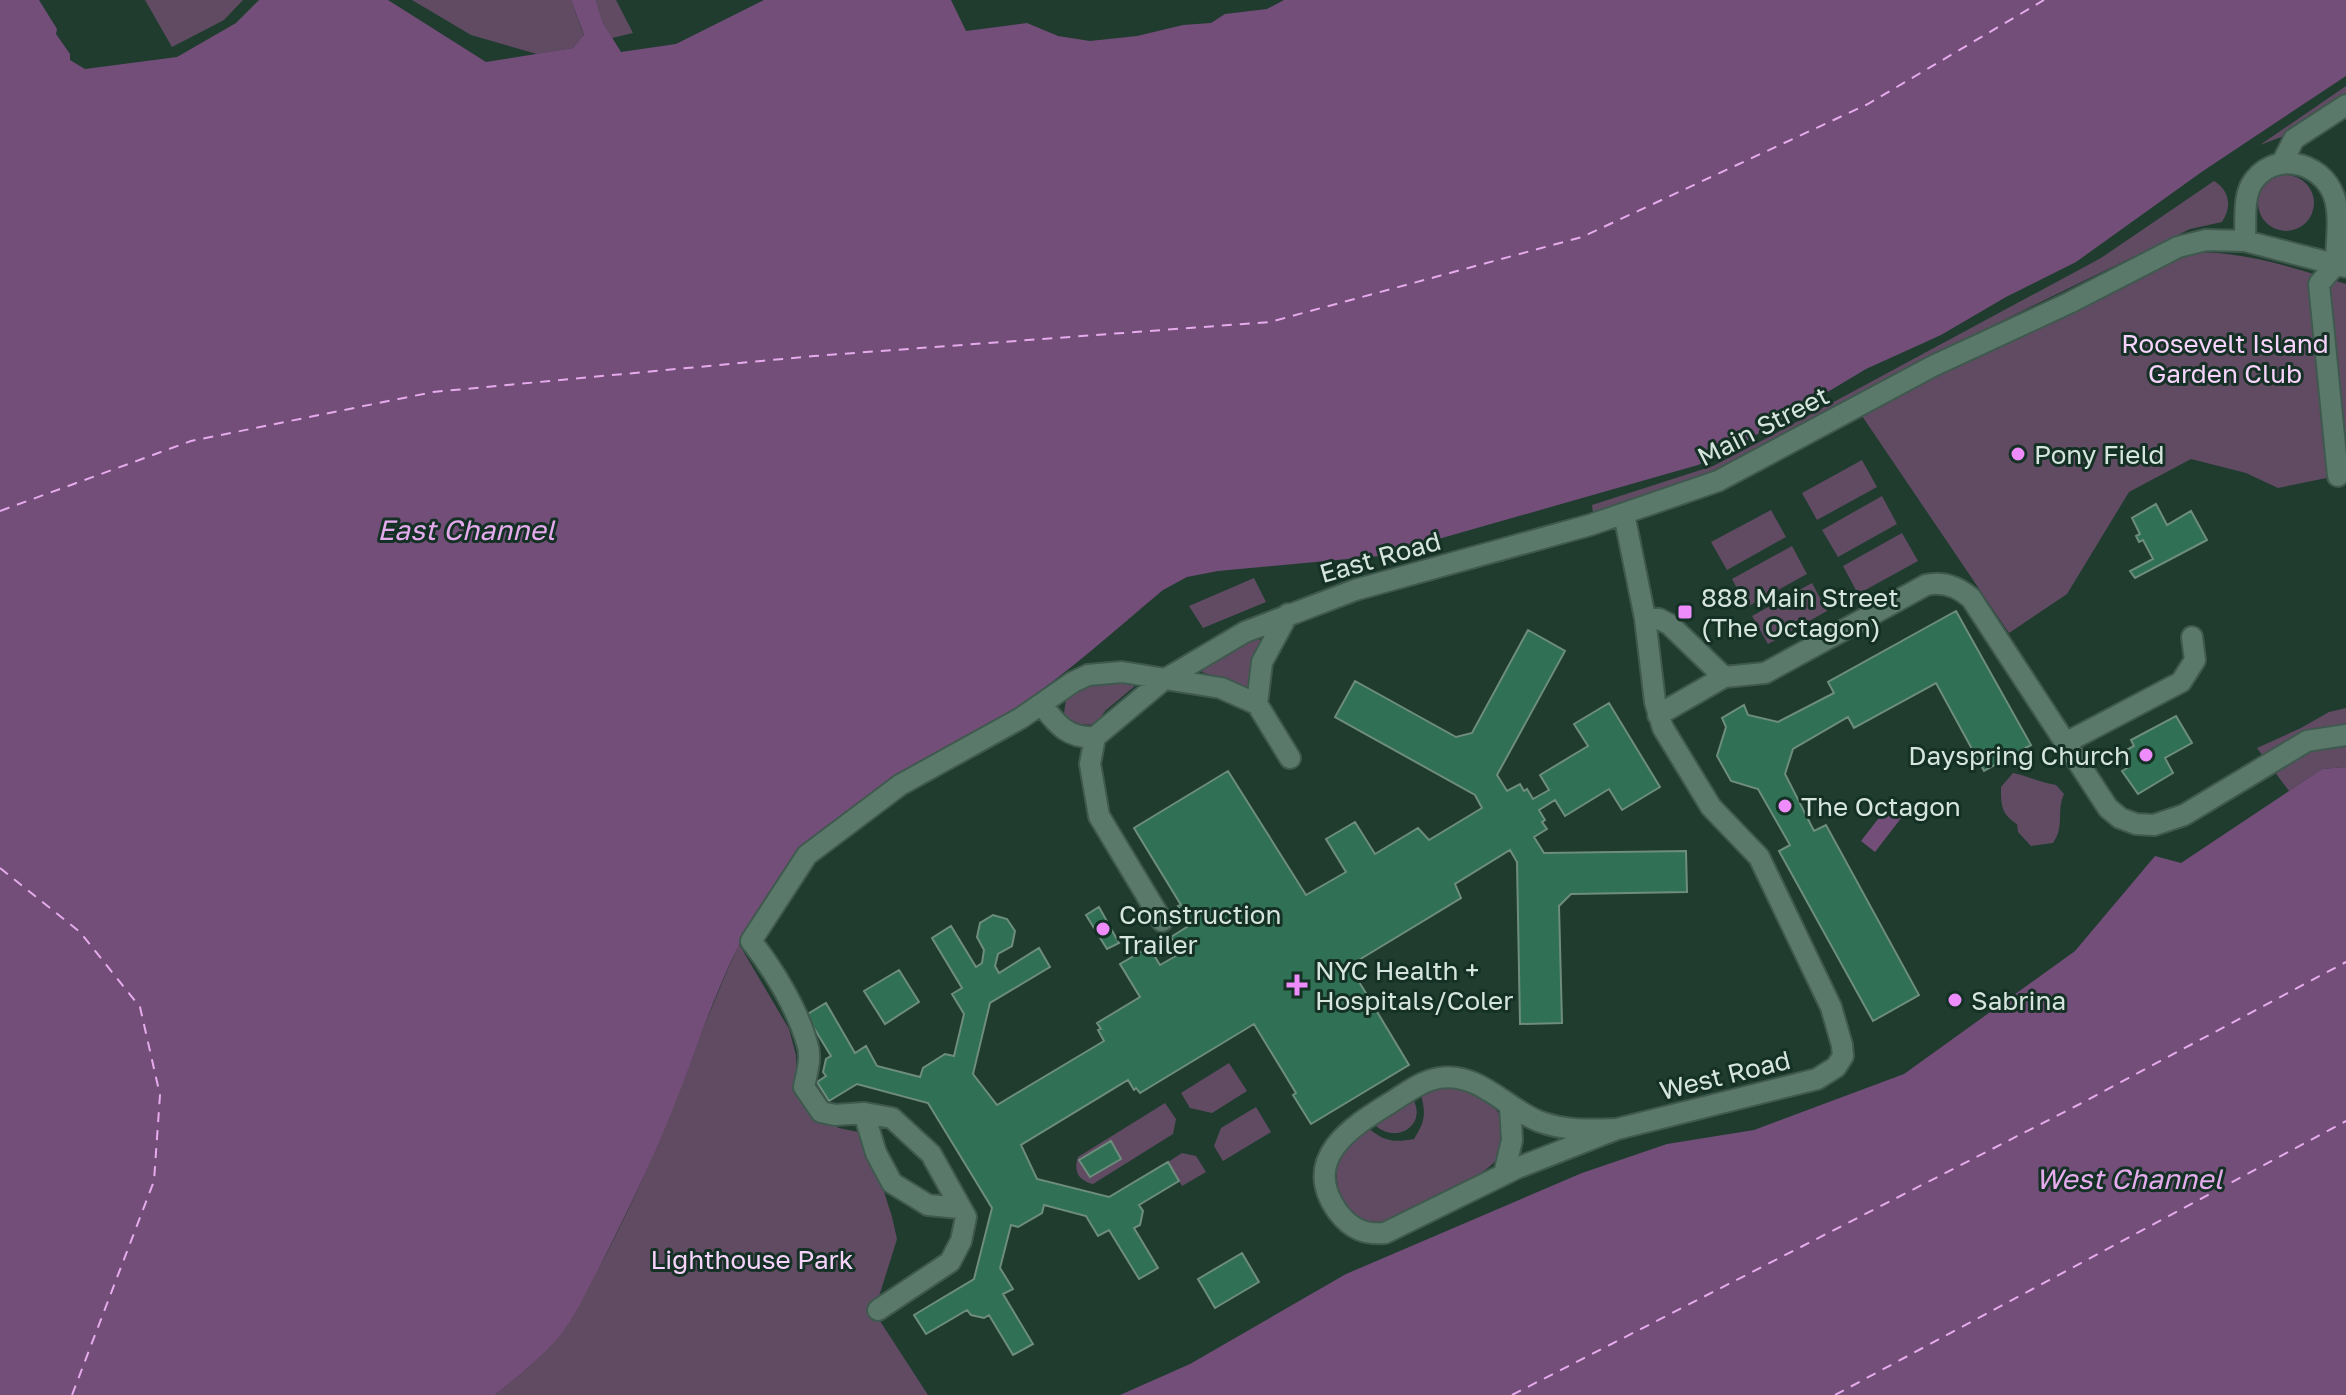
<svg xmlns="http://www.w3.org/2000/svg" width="2346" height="1395" viewBox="0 0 2346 1395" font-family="'Golos Text',sans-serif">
<rect width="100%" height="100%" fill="#1f3c2f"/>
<path fill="#614b63" d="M 145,0 L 243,0 L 224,20 L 172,47 Z
M 412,0 L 571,0 L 584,36 L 573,48 L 537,54 L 471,35 Z
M 596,0 L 616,0 L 633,33 L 612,38 L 603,23 Z
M 2346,86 L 2346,94 L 2289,134 L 2260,145 Z
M2258 203a28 28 0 1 1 56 0a28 28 0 1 1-56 0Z
M 2214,181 C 2230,191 2232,207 2222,222 L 2190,229 L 1916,363 L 1745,458 L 1683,483 L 1593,512 L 1592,505 L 1713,466 L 1767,438 L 2101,258 Z
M 2199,252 C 2250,253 2298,269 2346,284 L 2346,474 L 2278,488 L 2246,473 L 2191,459 L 2129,492 L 2067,594 L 2009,633 L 1860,413 L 2092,300 L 2166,261 Z
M 1862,460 L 1877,487 L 1817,520 L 1802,493 Z
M 1882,496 L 1897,524 L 1838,557 L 1822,530 Z
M 1771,510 L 1786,537 L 1727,570 L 1711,542 Z
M 1902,533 L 1918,561 L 1858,594 L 1843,566 Z
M 1792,546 L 1807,574 L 1747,607 L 1732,579 Z
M 1254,578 L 1266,602 L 1203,628 L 1189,606 Z
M 1812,583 L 1827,611 L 1768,644 L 1752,616 Z
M 1258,638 L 1261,641 L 1249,688 L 1202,672 L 1204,665 Z
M 1107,679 L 1136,683 L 1136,685 L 1105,711 L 1096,724 C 1083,726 1071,723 1064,713 L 1066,700 L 1073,690 Z
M 2346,708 L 2346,767 L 2322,769 L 2289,791 L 2257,748 L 2301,728 L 2329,712 Z
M 2013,773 C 2028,776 2041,783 2056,785 L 2064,794 C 2056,812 2065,826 2053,843 L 2031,846 L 2018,832 L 2017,824 C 2001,814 2001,805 2001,787 Z
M 739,944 L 789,1029 L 796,1055 L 797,1085 L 825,1121 L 839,1128 L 858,1132 L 867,1138 L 892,1217 L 897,1239 L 876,1306 L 880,1321 L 928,1395 L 495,1395 C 517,1377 540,1359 558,1337 C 576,1315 587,1289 601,1264 C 657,1161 691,1050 739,944 Z
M 1229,1063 L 1247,1091 L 1212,1113 L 1190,1108 L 1181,1093 Z
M 1441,1086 C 1461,1086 1488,1095 1499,1114 C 1506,1128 1504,1147 1495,1161 C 1485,1176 1395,1222 1377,1222 C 1339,1221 1328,1175 1344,1147 C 1349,1139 1360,1133 1367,1127 C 1383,1141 1393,1143 1414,1139 C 1425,1122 1426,1114 1421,1095 Z
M 1414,1101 C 1426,1127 1395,1144 1375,1125 Z
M 1165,1103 L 1176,1119 L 1173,1134 L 1093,1184 C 1079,1181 1073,1172 1078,1157 Z
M 1256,1107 L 1271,1132 L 1223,1161 L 1214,1146 L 1221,1128 Z
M 1182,1153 L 1196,1156 L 1206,1172 L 1182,1186 L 1168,1162 Z"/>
<path fill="#734e78" d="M 0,0 L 39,0 L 57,29 L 56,34 L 70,54 L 70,60 L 85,69 L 177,57 L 236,23 L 259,0 L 388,0 L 486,62 L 573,48 L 584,35 L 571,0 L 596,0 L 603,23 L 621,52 L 676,44 L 764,0 L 951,0 L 966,31 L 1027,23 L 1058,36 L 1090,41 L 1137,36 L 1183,25 L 1211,23 L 1225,14 L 1267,9 L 1284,0 L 2346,0 L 2346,76 L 2203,171 L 2076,262 L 2006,297 L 1941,335 L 1866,369 L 1726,453 L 1698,465 L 1379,556 L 1218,571 L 1187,577 L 1163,590 C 1114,631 1065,676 1011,711 C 933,762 839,798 781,875 C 733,940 709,1014 681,1088 C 657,1151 628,1211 598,1270 C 585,1294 575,1317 558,1338 C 540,1359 517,1377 495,1395 L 0,1395 Z
M 2346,767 L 2346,1395 L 1120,1395 L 1190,1364 L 1346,1274 L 1582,1173 L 1667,1144 L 1754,1130 L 1904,1074 L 2075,951 L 2155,856 L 2181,863 L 2322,769 Z
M 1888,806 L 1902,817 L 1875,852 L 1861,841 Z"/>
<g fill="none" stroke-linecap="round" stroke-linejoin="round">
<path stroke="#e5abec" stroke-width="2" stroke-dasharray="10 8" stroke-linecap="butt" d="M 0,511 L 191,441 L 433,392 L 814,356 L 1270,322 L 1582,237 L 1868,104 L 2044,0
M 0,868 L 80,932 L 140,1007 L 160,1095 L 154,1181 L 72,1395
M 1512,1395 L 2076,1106 L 2346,962
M 1835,1395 L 2346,1121"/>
</g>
<path fill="#307055" stroke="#6e8d7d" stroke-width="2" d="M 2156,504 L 2167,525 L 2191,511 L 2207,540 L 2135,578 L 2130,571 L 2153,559 L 2143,540 L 2139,542 L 2136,536 L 2140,534 L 2132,518 Z
M 1956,611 L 2031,745 L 1984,771 L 1936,683 L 1854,728 L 1848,717 L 1793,749 L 1785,774 L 1814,831 L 1826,825 L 1919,995 L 1873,1021 L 1779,851 L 1790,845 L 1758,789 L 1731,781 L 1717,756 L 1726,727 L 1722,718 L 1744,705 L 1748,715 L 1778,722 L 1834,693 L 1828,682 Z
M 1528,630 L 1565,651 L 1497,775 L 1507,791 L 1520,784 L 1524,791 L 1527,789 L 1533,799 L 1549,790 L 1540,775 L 1588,746 L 1574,724 L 1609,703 L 1660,787 L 1622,810 L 1609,789 L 1565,816 L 1555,800 L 1539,810 L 1545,820 L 1542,822 L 1547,829 L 1534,837 L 1544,853 L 1686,851 L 1687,892 L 1571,894 L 1559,906 L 1562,1023 L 1520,1024 L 1517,862 L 1510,850 L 1455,884 L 1461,898 L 1349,966 L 1369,998 L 1366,1000 L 1373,1012 L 1376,1010 L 1409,1065 L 1311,1124 L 1293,1095 L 1296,1093 L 1254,1024 L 1140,1093 L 1136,1088 L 1134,1090 L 1128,1080 L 1021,1145 L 1037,1179 L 1109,1197 L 1168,1162 L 1179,1181 L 1139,1205 L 1143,1211 L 1140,1225 L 1134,1228 L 1158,1268 L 1139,1279 L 1109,1230 L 1098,1236 L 1086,1216 L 1044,1205 L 1042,1213 L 1018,1227 L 1011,1225 L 1000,1268 L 1013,1289 L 1003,1294 L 1033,1344 L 1013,1355 L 989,1315 L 984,1318 L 971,1315 L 967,1310 L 926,1334 L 914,1315 L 974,1279 L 992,1208 L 928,1103 L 857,1084 L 829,1101 L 817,1082 L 826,1076 L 823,1072 L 826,1059 L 831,1056 L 806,1015 L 826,1003 L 855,1053 L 866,1046 L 877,1066 L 920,1077 L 923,1068 L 945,1054 L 954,1056 L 964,1014 L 952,994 L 962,988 L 932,938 L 951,926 L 976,967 L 982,963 L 984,950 L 977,937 L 980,923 L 993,915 L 1007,919 L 1015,931 L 1012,946 L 998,954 L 995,966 L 999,973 L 1039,948 L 1050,967 L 990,1003 L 973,1074 L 997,1105 L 1104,1041 L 1098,1030 L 1101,1029 L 1097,1023 L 1140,997 L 1120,964 L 1149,947 L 1160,965 L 1181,953 L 1171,937 L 1190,925 L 1178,906 L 1181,905 L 1134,828 L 1228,771 L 1306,895 L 1346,872 L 1326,839 L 1355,822 L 1375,854 L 1418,828 L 1429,840 L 1482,808 L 1475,795 L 1335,717 L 1355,681 L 1456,737 L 1472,733 Z
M 2176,716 L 2192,743 L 2165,758 L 2173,773 L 2138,794 L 2122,771 L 2129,767 L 2121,753 L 2134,746 L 2131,740 Z
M 1099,907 L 1119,943 L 1107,949 L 1086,915 Z
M 899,970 L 919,1002 L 885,1024 L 864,991 Z
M 1111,1141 L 1121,1159 L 1090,1177 L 1079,1160 Z
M 1242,1253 L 1259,1282 L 1215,1308 L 1198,1279 Z"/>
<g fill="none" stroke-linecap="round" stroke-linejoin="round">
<defs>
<path id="minor" d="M 2282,163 L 2294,139 L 2346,105
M 2245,241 C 2246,224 2243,200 2251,185 C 2271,150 2321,160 2334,196 C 2341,216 2336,243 2336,264
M 2336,264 L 2319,284 L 2338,476
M 1645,618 L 1659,619 L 1669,624 L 1724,677
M 1257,704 L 1262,662 L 1288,614
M 1042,705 C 1057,725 1069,739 1095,737
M 1658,715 L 1724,677 L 1765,673 L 1926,585 C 1943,581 1958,587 1971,598 L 2108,808 L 2120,818 L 2136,824 L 2154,825 L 2184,815 L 2307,741 L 2346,735
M 1095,737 L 1162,681 L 1245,632 L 1355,590 L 1590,525 L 1718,481 L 1933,366 L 2069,303 L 2178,247 L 2206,240 L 2245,241 L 2346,267
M 1095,737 L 1090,764 L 1099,816 L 1162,921
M 2067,742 L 2181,682 L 2195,660 L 2192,637
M 864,1113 L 876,1153 L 892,1183 L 928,1205 L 960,1208
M 1617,1129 C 1590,1130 1564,1131 1538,1121 C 1506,1108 1477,1071 1439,1078 C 1421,1081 1406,1093 1390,1103 C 1351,1127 1300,1159 1338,1212 C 1351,1229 1365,1235 1385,1233 L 1517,1168 L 1617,1129 L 1817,1079 L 1836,1067 L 1843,1056 L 1842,1045 L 1831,1007 L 1759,857 L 1711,807 L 1663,728 L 1655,702 L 1645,618 L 1624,514
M 1504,1174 L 1512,1140 L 1510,1106
M 878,1310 L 950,1262 L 961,1241 L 966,1217 L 931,1154 L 892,1118 L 864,1113 L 835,1115 L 821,1112 L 804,1087 C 807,1072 812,1057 807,1043 C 797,1008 773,969 751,941 L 807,855 L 900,785 L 1021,718 L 1073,682 L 1088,675 L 1122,672 L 1221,688 L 1257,704 L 1290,758"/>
</defs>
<use href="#minor" stroke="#40594f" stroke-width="24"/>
<use href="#minor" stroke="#5b796a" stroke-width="20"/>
</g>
<g fill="#ed8cfa" stroke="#153125" stroke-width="3">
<circle cx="2018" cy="454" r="8"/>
<rect x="1677" y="604" width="16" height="16" rx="4"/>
<circle cx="2146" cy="755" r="8"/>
<circle cx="1785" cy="806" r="8"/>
<circle cx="1103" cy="929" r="8"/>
<path d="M1293 973h8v8h8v8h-8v8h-8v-8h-8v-8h8z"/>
<circle cx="1955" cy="1000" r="8"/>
</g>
<g text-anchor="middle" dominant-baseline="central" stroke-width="6" stroke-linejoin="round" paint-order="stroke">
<g font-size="26" fill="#f8d4fc" stroke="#153125">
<text x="2225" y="343">Roosevelt Island<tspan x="2225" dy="30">Garden Club</tspan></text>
<text x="752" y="1259">Lighthouse Park</text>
</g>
<g font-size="26" fill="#d6e6de" stroke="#153125">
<text transform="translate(1763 426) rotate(-27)">Main Street</text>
<text transform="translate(1380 557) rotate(-16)">East Road</text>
<text transform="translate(1725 1075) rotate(-14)">West Road</text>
</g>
<g font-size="26" fill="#d6e6de" stroke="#153125" text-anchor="start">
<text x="2034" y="454">Pony Field</text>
<text x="1701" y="597">888 Main Street<tspan x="1701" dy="30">(The Octagon)</tspan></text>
<text x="2130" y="755" text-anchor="end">Dayspring Church</text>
<text x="1801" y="806">The Octagon</text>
<text x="1119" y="914">Construction<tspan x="1119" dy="30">Trailer</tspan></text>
<text x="1315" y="970">NYC Health +<tspan x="1315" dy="30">Hospitals/Coler</tspan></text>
<text x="1971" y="1000">Sabrina</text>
</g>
<g font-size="28" font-style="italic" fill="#e5abec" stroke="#153125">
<text x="466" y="529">East Channel</text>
<text x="2129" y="1178">West Channel</text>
</g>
</g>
</svg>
